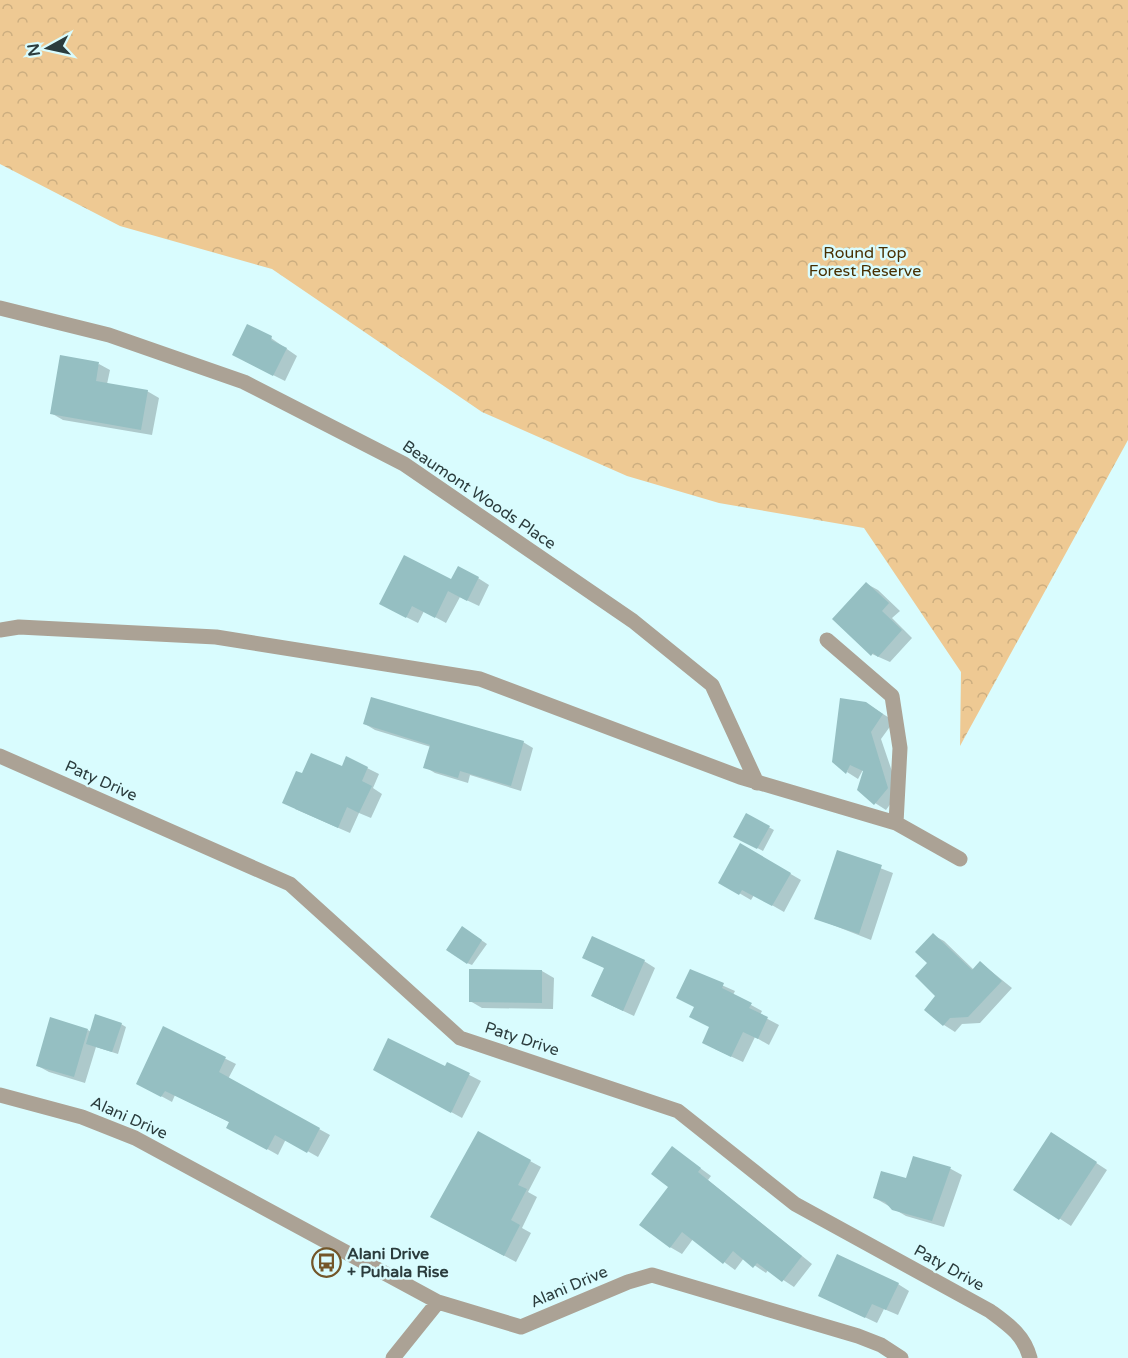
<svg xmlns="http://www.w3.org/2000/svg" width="1128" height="1358" viewBox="0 0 1128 1358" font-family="'Varela Round',sans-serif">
<defs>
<pattern id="park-crowns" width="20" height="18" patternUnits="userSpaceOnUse" patternTransform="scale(1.5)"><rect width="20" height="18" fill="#eec993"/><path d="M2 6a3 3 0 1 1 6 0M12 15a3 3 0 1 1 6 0" fill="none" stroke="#ccae80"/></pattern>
</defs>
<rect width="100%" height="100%" fill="#d9fcfe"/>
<path fill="url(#park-crowns)" d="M 0,0 L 1128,0 L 1128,440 L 960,746 L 961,672 L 864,528 L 719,503 L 627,476 L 482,412 L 272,269 L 120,226 L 0,164 Z"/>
<path fill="#0003" d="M 271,338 L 297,356 L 285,381 L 245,361 Z
M 99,364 L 110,370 L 107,384 L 147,391 L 159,398 L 152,435 L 63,420 L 51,413 Z
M 478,578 L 489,585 L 479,606 L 460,597 L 446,623 L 424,611 L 418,623 L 392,610 L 452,581 Z
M 867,584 L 878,590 L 900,611 L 892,618 L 912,638 L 890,662 L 872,654 Z
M 866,703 L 894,721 L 881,739 L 899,792 L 886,810 L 875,803 L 865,766 L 858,779 L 847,772 Z
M 365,724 L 523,742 L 533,748 L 521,791 L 470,775 L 468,783 L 435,773 L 425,767 L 431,747 L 375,730 Z
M 342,768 L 367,768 L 379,774 L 373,788 L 382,794 L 371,818 L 359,813 L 350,833 L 295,809 L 303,775 Z
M 746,815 L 774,830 L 763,851 L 735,836 Z
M 741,845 L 801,880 L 784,912 L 754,895 L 751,900 L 720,882 Z
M 838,852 L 893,873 L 871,940 L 815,918 Z
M 468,931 L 487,944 L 472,965 L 467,963 Z
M 933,935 L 944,941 L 974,970 L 981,963 L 1012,988 L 980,1023 L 962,1024 L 955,1032 L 944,1025 L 929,963 Z
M 584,958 L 644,961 L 655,968 L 634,1016 L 604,1002 L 605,968 Z
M 471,970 L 542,971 L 554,978 L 553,1009 L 482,1008 L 470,1001 Z
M 690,971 L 735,991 L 733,995 L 762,1011 L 760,1015 L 779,1025 L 769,1045 L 755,1037 L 743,1062 L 715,1049 L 711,1027 L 696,1007 Z
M 121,1024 L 126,1027 L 118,1054 L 96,1047 L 85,1083 L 49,1072 L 38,1066 L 88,1030 L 91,1032 Z
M 164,1028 L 236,1064 L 228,1079 L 330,1135 L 318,1157 L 286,1139 L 278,1155 L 228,1127 L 231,1123 L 175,1095 L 172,1102 L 148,1089 Z
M 448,1064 L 481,1081 L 462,1118 L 375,1070 L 445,1068 Z
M 1063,1141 L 1107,1170 L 1071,1226 L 1016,1190 Z
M 673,1148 L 711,1176 L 708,1180 L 812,1264 L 794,1287 L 768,1270 L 766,1273 L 744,1258 L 735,1270 L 693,1239 L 682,1254 L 670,1247 Z
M 914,1158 L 951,1169 L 962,1175 L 944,1227 L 906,1216 L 875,1198 L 907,1180 Z
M 530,1161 L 541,1167 L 528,1192 L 537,1197 L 522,1228 L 531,1233 L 516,1262 L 443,1223 Z
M 898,1284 L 909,1291 L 898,1315 L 884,1309 L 877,1323 L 831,1301 Z"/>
<path fill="#95bfc2" d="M 247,324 L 272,336 L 271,340 L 287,348 L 273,376 L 232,355 Z
M 60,355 L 99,362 L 96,381 L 148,390 L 141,430 L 50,414 Z
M 404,555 L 451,579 L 458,566 L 479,577 L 467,601 L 448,591 L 435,618 L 412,606 L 406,618 L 379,604 Z
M 866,582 L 889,603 L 882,611 L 902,630 L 878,657 L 873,653 L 871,656 L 832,619 Z
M 371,697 L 524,741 L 511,786 L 460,771 L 458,778 L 423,768 L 430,745 L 363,724 Z
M 840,698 L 866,702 L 883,714 L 871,732 L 888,788 L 874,805 L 857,790 L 863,771 L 850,765 L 846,774 L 832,762 Z
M 311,753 L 342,766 L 346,756 L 368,767 L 362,781 L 372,786 L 359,813 L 347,807 L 338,828 L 282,803 L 296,771 L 302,773 Z
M 746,813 L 770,826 L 757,849 L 733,837 Z
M 740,843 L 791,873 L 772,906 L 742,890 L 739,895 L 718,883 Z
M 837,850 L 882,865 L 859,934 L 814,919 Z
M 462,926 L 482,940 L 467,964 L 446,950 Z
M 933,933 L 972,970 L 980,961 L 1002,981 L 968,1017 L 950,1018 L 943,1026 L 924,1010 L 935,996 L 915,976 L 927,963 L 915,952 Z
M 592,936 L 645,960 L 623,1011 L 591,996 L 604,968 L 582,958 Z
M 469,969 L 542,970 L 542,1003 L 469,1002 Z
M 690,969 L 724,983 L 722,988 L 752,1003 L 749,1008 L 768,1017 L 758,1039 L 743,1032 L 731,1057 L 702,1043 L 709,1027 L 689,1017 L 694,1007 L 676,998 Z
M 95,1014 L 122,1023 L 112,1052 L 86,1044 Z
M 50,1017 L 88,1029 L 74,1077 L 36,1066 Z
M 163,1026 L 226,1057 L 219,1072 L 320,1128 L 307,1153 L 275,1135 L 267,1150 L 226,1128 L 229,1122 L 165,1091 L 161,1097 L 136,1084 Z
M 388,1038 L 445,1066 L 447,1062 L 470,1073 L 451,1113 L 373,1070 Z
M 478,1131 L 531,1160 L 518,1185 L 527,1189 L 511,1220 L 520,1225 L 504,1256 L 430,1217 Z
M 1051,1132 L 1097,1162 L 1059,1220 L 1013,1190 Z
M 672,1146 L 701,1168 L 698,1172 L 802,1256 L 782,1282 L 757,1263 L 753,1268 L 733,1251 L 723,1264 L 682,1232 L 670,1248 L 639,1225 L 668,1187 L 651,1174 Z
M 913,1156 L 951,1167 L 932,1221 L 892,1210 L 885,1202 L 873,1198 L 881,1171 L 906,1178 Z
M 837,1254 L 899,1283 L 886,1310 L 872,1304 L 865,1318 L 818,1296 Z"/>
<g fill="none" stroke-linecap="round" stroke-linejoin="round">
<path stroke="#aba295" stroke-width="15" d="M 0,308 L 109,335 L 244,382 L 404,464 L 633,621 L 712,685 L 757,783
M 0,630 L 19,627 L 216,637 L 480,679 L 740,777 L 896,823 L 960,859
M 827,640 L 892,696 L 900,748 L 896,823
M 0,756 L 290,884 L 460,1038 L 678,1111 L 795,1204 L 990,1311 C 1009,1325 1024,1335 1030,1358
M 0,1095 L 82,1117 L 135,1138 L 438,1302 L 521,1327 L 628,1282 L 652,1275 L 858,1336 L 881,1345 L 901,1358
M 393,1358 L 438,1302"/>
</g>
<defs>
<symbol id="bus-ring" viewBox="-11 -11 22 22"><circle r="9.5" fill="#d9fcfe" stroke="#735629" stroke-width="1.5"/><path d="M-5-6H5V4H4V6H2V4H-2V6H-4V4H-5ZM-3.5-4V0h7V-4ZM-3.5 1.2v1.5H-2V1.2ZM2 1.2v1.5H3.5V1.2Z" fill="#735629"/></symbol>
</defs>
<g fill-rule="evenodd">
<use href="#bus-ring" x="310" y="1246" width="33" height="33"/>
</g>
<g text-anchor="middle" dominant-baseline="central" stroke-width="5" stroke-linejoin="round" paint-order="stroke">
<g font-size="16" fill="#482f01" stroke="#d9fcfe">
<text x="865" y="253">Round Top<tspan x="865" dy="18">Forest Reserve</tspan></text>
</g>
<g font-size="16" fill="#2b3c3d" stroke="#d9fcfe">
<text transform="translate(479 495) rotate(34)">Beaumont Woods Place</text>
<text transform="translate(101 781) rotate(24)">Paty Drive</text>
<text transform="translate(522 1039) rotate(18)">Paty Drive</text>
<text transform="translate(129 1118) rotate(24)">Alani Drive</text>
<text transform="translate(949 1268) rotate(29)">Paty Drive</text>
<text transform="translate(569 1287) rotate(-23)">Alani Drive</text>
</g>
<g font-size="16" font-weight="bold" fill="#2b3c3d" stroke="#d9fcfe" text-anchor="start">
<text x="347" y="1254">Alani Drive<tspan x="347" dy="18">+ Puhala Rise</tspan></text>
</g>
</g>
<g transform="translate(48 48) rotate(262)" stroke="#d9fcfe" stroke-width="4.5" paint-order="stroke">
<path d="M0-4.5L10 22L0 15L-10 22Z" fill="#2b3c3d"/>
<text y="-9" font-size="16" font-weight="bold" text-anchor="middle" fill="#2b3c3d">N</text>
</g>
</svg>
